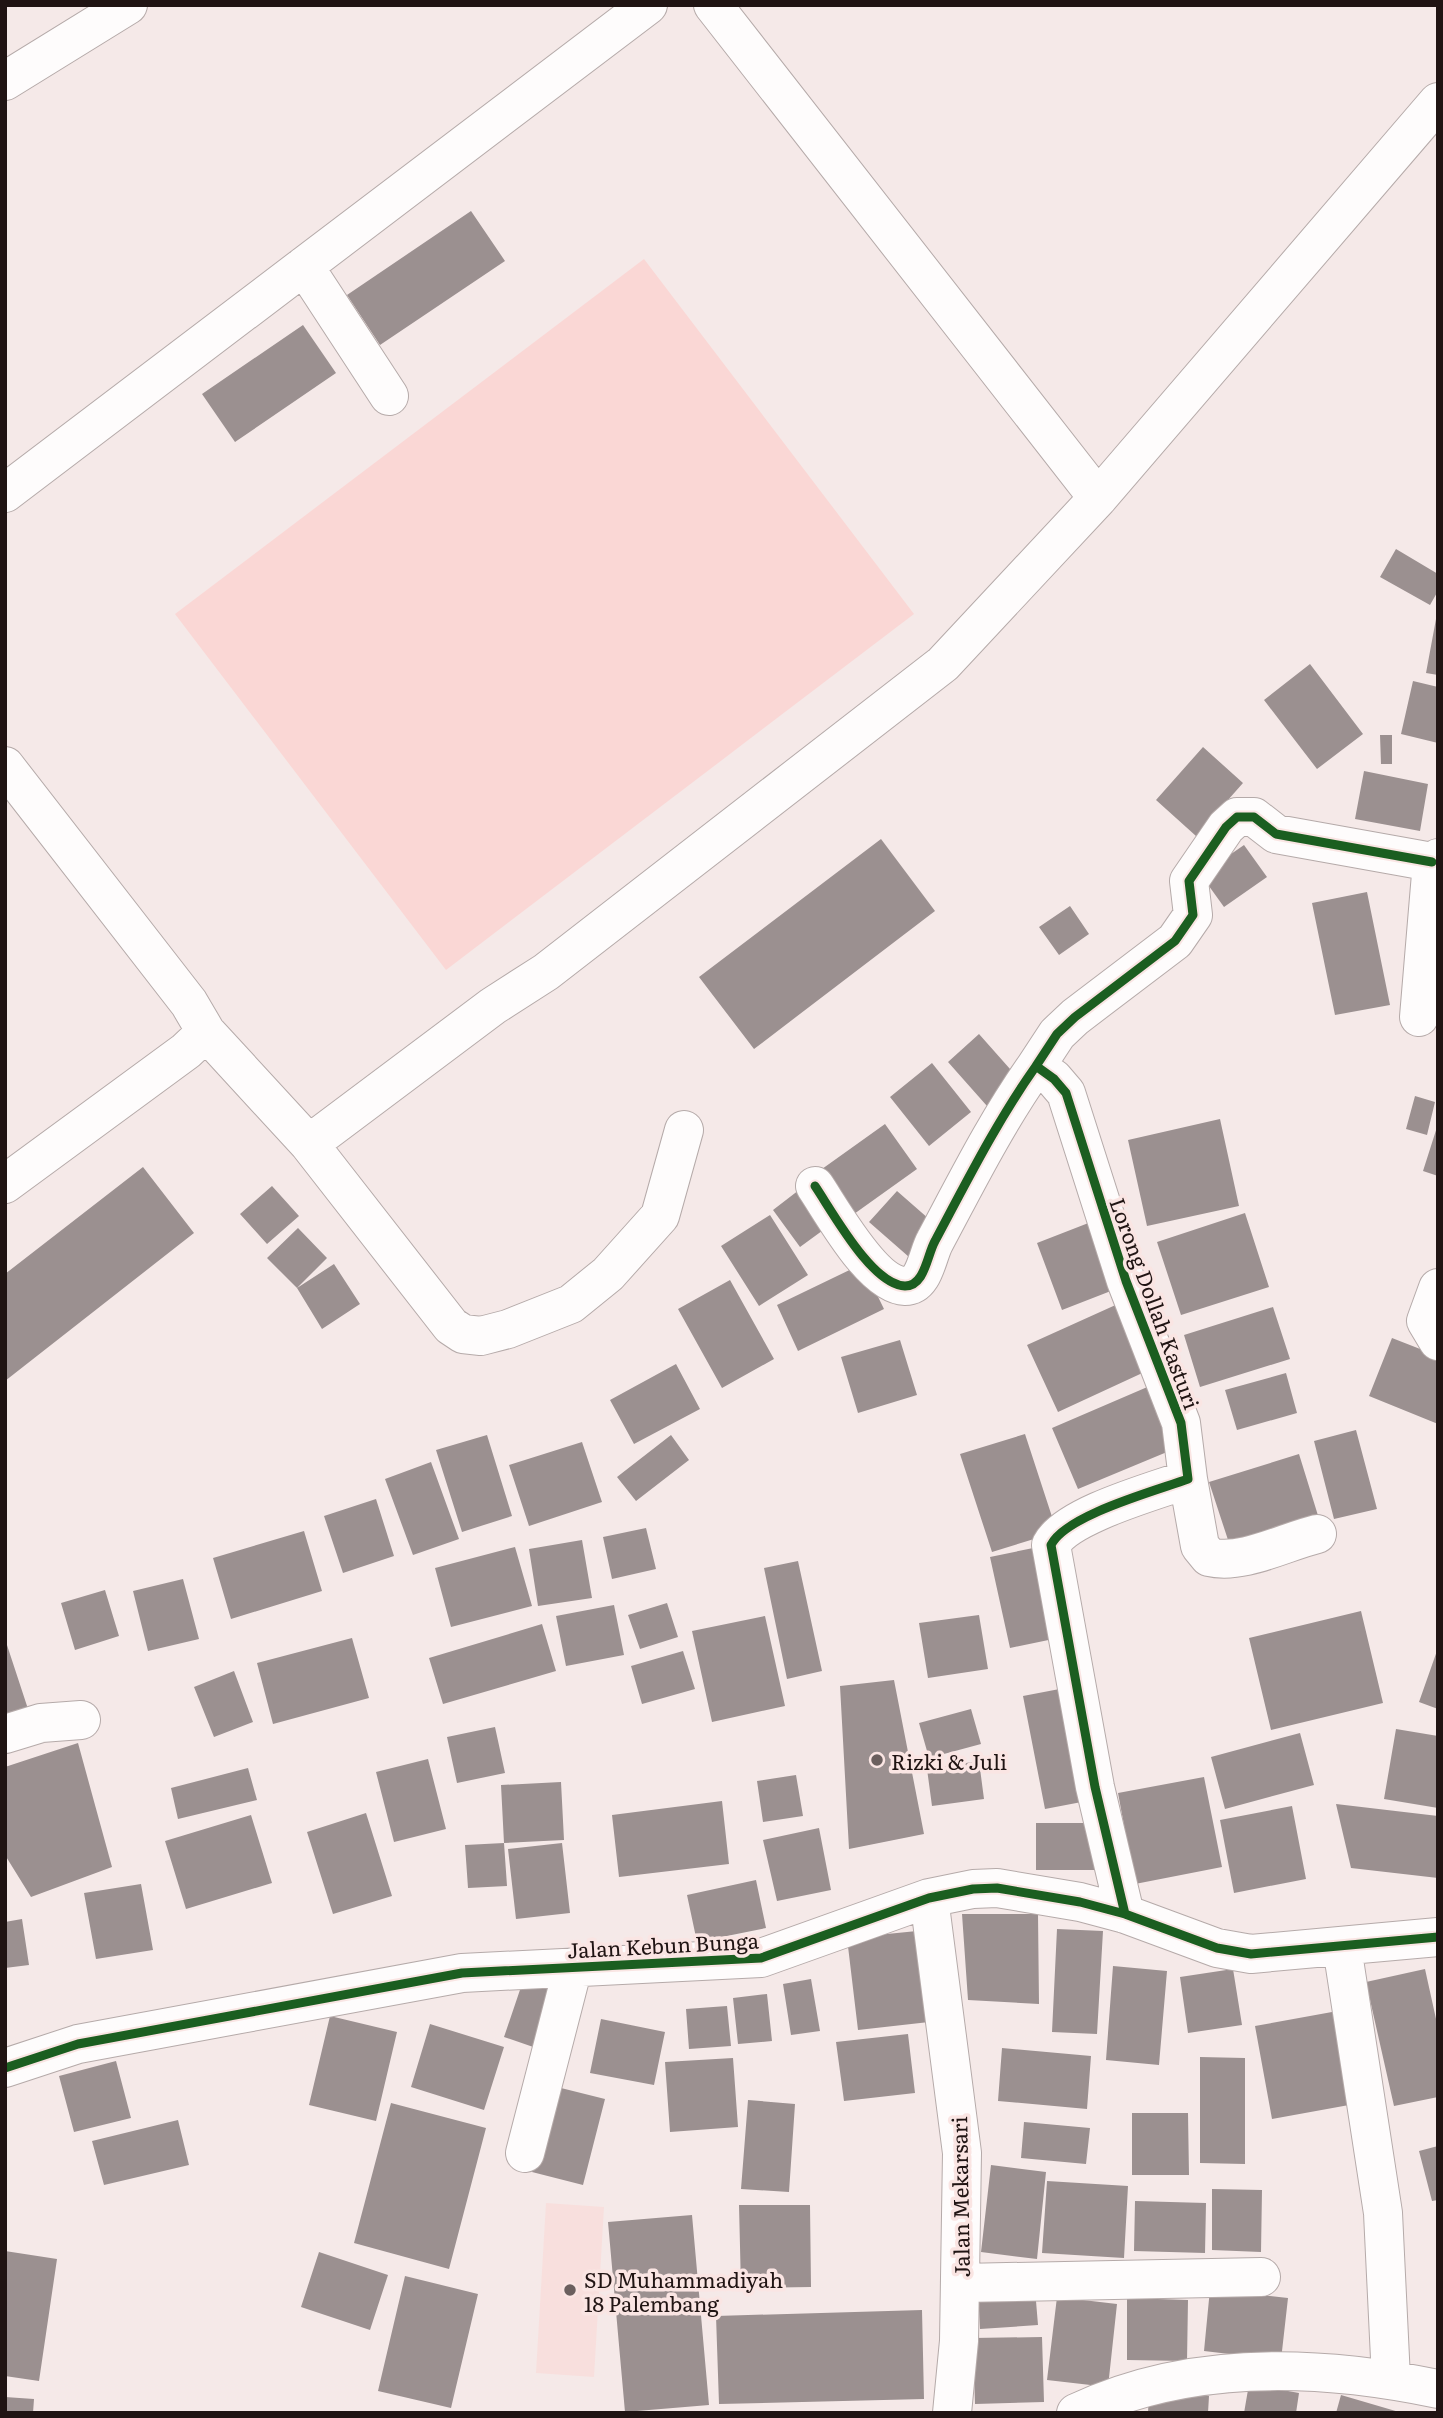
<svg xmlns="http://www.w3.org/2000/svg" width="1443" height="2418" viewBox="0 0 1443 2418" font-family="Literata,serif">
<rect width="100%" height="100%" fill="#f5e9e8"/>
<path fill="#f8dfdd" d="M 546,2203 L 604,2207 L 594,2377 L 536,2373 Z"/>
<path fill="#fad7d5" d="M 644,259 L 914,614 L 446,970 L 175,614 Z"/>
<path fill="#9b9090" d="M 471,211 L 505,261 L 380,345 L 347,295 Z
M 303,325 L 336,373 L 235,442 L 202,394 Z
M 1396,549 L 1438,574 L 1438,591 L 1430,605 L 1380,577 Z
M 1436,619 L 1438,619 L 1438,675 L 1426,673 Z
M 1310,664 L 1363,734 L 1317,769 L 1264,700 Z
M 1413,681 L 1438,687 L 1438,743 L 1401,734 Z
M 1380,735 L 1392,735 L 1392,764 L 1381,764 Z
M 1203,747 L 1243,783 L 1196,836 L 1156,800 Z
M 1364,771 L 1428,784 L 1420,831 L 1355,819 Z
M 881,839 L 935,911 L 754,1049 L 699,977 Z
M 1244,845 L 1267,877 L 1224,907 L 1201,875 Z
M 1367,892 L 1390,1005 L 1335,1015 L 1312,903 Z
M 1070,906 L 1089,934 L 1059,955 L 1039,927 Z
M 979,1034 L 1018,1078 L 987,1106 L 948,1062 Z
M 932,1063 L 971,1112 L 929,1146 L 890,1097 Z
M 1415,1096 L 1435,1102 L 1427,1135 L 1406,1129 Z
M 1220,1119 L 1239,1206 L 1147,1226 L 1128,1140 Z
M 885,1124 L 917,1169 L 854,1214 L 822,1169 Z
M 1438,1124 L 1438,1176 L 1423,1171 Z
M 143,1167 L 194,1233 L 5,1381 L 5,1274 Z
M 272,1186 L 299,1216 L 267,1244 L 240,1214 Z
M 799,1190 L 826,1228 L 800,1247 L 773,1210 Z
M 897,1191 L 937,1226 L 909,1257 L 869,1222 Z
M 1245,1213 L 1269,1287 L 1181,1315 L 1157,1242 Z
M 770,1215 L 808,1275 L 759,1306 L 721,1246 Z
M 1091,1222 L 1116,1289 L 1062,1310 L 1037,1243 Z
M 298,1228 L 327,1258 L 297,1288 L 267,1258 Z
M 334,1264 L 360,1304 L 322,1329 L 297,1288 Z
M 862,1264 L 884,1309 L 798,1351 L 777,1305 Z
M 730,1280 L 774,1359 L 722,1388 L 678,1309 Z
M 1120,1303 L 1151,1369 L 1058,1412 L 1027,1345 Z
M 1273,1307 L 1290,1359 L 1200,1387 L 1184,1335 Z
M 1392,1338 L 1438,1356 L 1438,1424 L 1369,1396 Z
M 900,1340 L 917,1395 L 858,1413 L 841,1357 Z
M 676,1364 L 700,1409 L 634,1444 L 610,1400 Z
M 1286,1373 L 1297,1413 L 1237,1430 L 1225,1390 Z
M 1152,1385 L 1179,1447 L 1078,1489 L 1052,1428 Z
M 1356,1430 L 1377,1509 L 1334,1519 L 1314,1441 Z
M 1025,1434 L 1057,1532 L 992,1552 L 960,1454 Z
M 487,1435 L 512,1516 L 462,1532 L 436,1450 Z
M 671,1435 L 689,1460 L 636,1501 L 617,1477 Z
M 582,1442 L 602,1502 L 529,1526 L 509,1465 Z
M 1299,1454 L 1320,1522 L 1231,1549 L 1209,1482 Z
M 431,1462 L 459,1539 L 413,1555 L 385,1479 Z
M 376,1499 L 394,1556 L 343,1573 L 324,1516 Z
M 646,1528 L 656,1569 L 612,1579 L 603,1537 Z
M 304,1531 L 322,1591 L 231,1619 L 213,1558 Z
M 582,1540 L 592,1598 L 538,1606 L 529,1549 Z
M 1043,1546 L 1063,1637 L 1010,1648 L 990,1557 Z
M 515,1547 L 532,1606 L 451,1627 L 435,1568 Z
M 798,1561 L 822,1671 L 787,1679 L 764,1568 Z
M 183,1579 L 199,1639 L 148,1651 L 133,1591 Z
M 105,1590 L 119,1636 L 75,1650 L 61,1603 Z
M 667,1603 L 678,1637 L 640,1649 L 628,1615 Z
M 614,1605 L 624,1655 L 566,1666 L 556,1616 Z
M 1361,1611 L 1383,1703 L 1271,1730 L 1249,1638 Z
M 979,1615 L 988,1669 L 928,1678 L 919,1623 Z
M 765,1616 L 785,1706 L 712,1722 L 692,1631 Z
M 542,1624 L 556,1671 L 443,1704 L 429,1658 Z
M 352,1638 L 369,1698 L 273,1724 L 257,1663 Z
M 6,1642 L 29,1712 L 5,1720 L 5,1643 Z
M 1438,1648 L 1438,1709 L 1419,1702 Z
M 683,1651 L 695,1689 L 642,1704 L 631,1666 Z
M 234,1671 L 253,1722 L 214,1737 L 194,1687 Z
M 894,1680 L 924,1834 L 849,1849 L 840,1686 Z
M 1070,1687 L 1092,1800 L 1045,1809 L 1023,1696 Z
M 971,1709 L 981,1744 L 929,1758 L 919,1723 Z
M 495,1727 L 505,1773 L 457,1783 L 447,1737 Z
M 1396,1729 L 1438,1736 L 1438,1808 L 1384,1799 Z
M 1300,1733 L 1314,1785 L 1225,1809 L 1211,1757 Z
M 78,1743 L 112,1867 L 31,1897 L 5,1855 L 5,1767 Z
M 428,1759 L 446,1829 L 394,1842 L 376,1772 Z
M 979,1761 L 984,1799 L 932,1806 L 927,1769 Z
M 248,1768 L 257,1800 L 178,1819 L 171,1788 Z
M 796,1775 L 803,1816 L 763,1822 L 757,1781 Z
M 1204,1777 L 1222,1867 L 1135,1884 L 1118,1793 Z
M 561,1782 L 564,1840 L 504,1843 L 501,1785 Z
M 722,1801 L 729,1864 L 619,1877 L 612,1815 Z
M 1336,1804 L 1438,1816 L 1438,1878 L 1351,1868 Z
M 1292,1806 L 1306,1879 L 1234,1893 L 1220,1820 Z
M 366,1813 L 392,1896 L 333,1914 L 307,1832 Z
M 251,1815 L 272,1883 L 186,1909 L 165,1841 Z
M 1036,1823 L 1099,1823 L 1100,1870 L 1036,1870 Z
M 819,1828 L 831,1890 L 777,1901 L 763,1840 Z
M 504,1843 L 507,1886 L 468,1888 L 465,1845 Z
M 562,1843 L 570,1913 L 516,1919 L 508,1849 Z
M 756,1880 L 766,1928 L 697,1942 L 687,1895 Z
M 141,1884 L 153,1950 L 96,1959 L 84,1893 Z
M 962,1914 L 1038,1914 L 1039,2004 L 968,2000 Z
M 22,1919 L 29,1965 L 5,1968 L 5,1922 Z
M 1057,1929 L 1103,1931 L 1097,2034 L 1052,2032 Z
M 917,1931 L 929,2022 L 858,2030 L 847,1938 Z
M 1113,1966 L 1167,1971 L 1159,2065 L 1106,2060 Z
M 1233,1969 L 1242,2025 L 1188,2033 L 1180,1977 Z
M 1425,1969 L 1438,2028 L 1438,2097 L 1394,2106 L 1366,1982 Z
M 524,1978 L 559,1990 L 539,2049 L 504,2037 Z
M 811,1979 L 820,2031 L 791,2035 L 783,1984 Z
M 767,1994 L 772,2041 L 738,2044 L 733,1998 Z
M 727,2006 L 731,2046 L 689,2049 L 686,2009 Z
M 1343,2010 L 1360,2103 L 1272,2119 L 1255,2026 Z
M 330,2016 L 397,2032 L 376,2121 L 309,2105 Z
M 601,2019 L 665,2032 L 654,2085 L 590,2073 Z
M 430,2024 L 504,2047 L 484,2110 L 411,2087 Z
M 908,2034 L 915,2093 L 844,2101 L 836,2042 Z
M 1002,2048 L 1091,2056 L 1087,2109 L 998,2101 Z
M 1200,2057 L 1245,2058 L 1245,2164 L 1200,2163 Z
M 733,2058 L 738,2127 L 670,2132 L 665,2062 Z
M 116,2061 L 131,2118 L 74,2132 L 59,2076 Z
M 553,2086 L 605,2099 L 583,2185 L 532,2172 Z
M 748,2100 L 795,2104 L 789,2192 L 741,2189 Z
M 391,2103 L 486,2128 L 449,2269 L 354,2243 Z
M 1132,2113 L 1188,2113 L 1189,2175 L 1132,2175 Z
M 178,2120 L 189,2165 L 104,2185 L 92,2141 Z
M 1024,2122 L 1090,2128 L 1086,2164 L 1021,2158 Z
M 1438,2146 L 1438,2200 L 1432,2201 L 1419,2151 Z
M 991,2165 L 1046,2172 L 1037,2259 L 981,2252 Z
M 1047,2181 L 1128,2186 L 1124,2258 L 1042,2253 Z
M 1212,2189 L 1262,2190 L 1261,2252 L 1212,2250 Z
M 1135,2201 L 1206,2203 L 1205,2253 L 1134,2251 Z
M 739,2205 L 810,2205 L 811,2287 L 741,2288 Z
M 692,2215 L 709,2405 L 625,2412 L 608,2222 Z
M 5,2251 L 57,2259 L 39,2381 L 5,2376 Z
M 319,2252 L 388,2275 L 370,2330 L 301,2307 Z
M 405,2276 L 478,2294 L 451,2408 L 378,2391 Z
M 1035,2289 L 1038,2325 L 980,2329 L 978,2292 Z
M 1210,2289 L 1288,2298 L 1281,2360 L 1204,2351 Z
M 1057,2297 L 1117,2304 L 1108,2387 L 1047,2380 Z
M 1127,2298 L 1188,2300 L 1187,2361 L 1127,2360 Z
M 922,2310 L 924,2399 L 719,2404 L 716,2316 Z
M 1042,2337 L 1044,2402 L 975,2404 L 973,2338 Z
M 1249,2384 L 1299,2393 L 1296,2413 L 1244,2413 Z
M 1149,2391 L 1209,2396 L 1208,2413 L 1148,2413 Z
M 1341,2395 L 1399,2412 L 1399,2413 L 1336,2413 Z
M 5,2397 L 34,2399 L 33,2413 L 5,2413 Z"/>
<g fill="none" stroke-linecap="round" stroke-linejoin="round">
<defs>
<path id="minor" d="M 713,5 L 1098,498
M 5,81 L 128,5
M 304,266 L 389,396
M 5,493 L 648,5
M 5,766 L 189,1003 L 206,1032 L 186,1051 L 5,1184
M 1419,1017 L 1432,862 L 1438,858
M 206,1032 L 309,1144
M 1036,1066 L 1057,1034 L 1075,1017 L 1175,941 L 1193,915 L 1189,881 L 1226,827 L 1237,817 L 1254,817 L 1276,834 L 1432,862
M 684,1130 L 660,1216 L 608,1274 L 571,1304 L 508,1329 L 481,1336 L 463,1334 L 451,1326 L 309,1144 L 493,1006 L 546,972 L 943,664 L 1098,498 L 1438,102
M 815,1186 C 832,1211 872,1285 905,1286 C 925,1286 927,1255 935,1241 C 967,1181 997,1121 1036,1066 L 1054,1079 L 1066,1093 L 1126,1281 L 1181,1423 L 1188,1479 C 1155,1491 1066,1515 1051,1545 L 1095,1787 L 1125,1914
M 1438,1288 L 1426,1321 L 1438,1341
M 1188,1479 L 1200,1546 L 1209,1557 C 1243,1565 1284,1542 1317,1534
M 5,1734 L 41,1723 L 81,1720
M 929,1898 L 962,2153 L 959,2341 L 952,2413
M 1342,1947 L 1383,2213 L 1391,2379
M 5,2068 L 78,2044 L 462,1973 L 761,1958 L 929,1898 L 973,1889 L 997,1888 L 1080,1902 L 1125,1914 L 1217,1948 L 1251,1954 L 1438,1937
M 525,2153 L 573,1967
M 962,2283 L 1261,2277
M 1076,2413 C 1189,2359 1318,2364 1438,2389"/>
</defs>
<use href="#minor" stroke="#b5aaa9" stroke-width="40"/>
<use href="#minor" stroke="#fefcfc" stroke-width="38"/>
<defs>
<path id="cycleway" d="M 1036,1066 L 1057,1034 L 1075,1017 L 1175,941 L 1193,915 L 1189,881 L 1226,827 L 1237,817 L 1254,817 L 1276,834 L 1432,862
M 815,1186 C 832,1211 872,1285 905,1286 C 925,1286 927,1255 935,1241 C 967,1181 997,1121 1036,1066 L 1054,1079 L 1066,1093 L 1126,1281 L 1181,1423 L 1188,1479 C 1155,1491 1066,1515 1051,1545 L 1095,1787 L 1125,1914
M 5,2068 L 78,2044 L 462,1973 L 761,1958 L 929,1898 L 973,1889 L 997,1888 L 1080,1902 L 1125,1914 L 1217,1948 L 1251,1954 L 1438,1937"/>
</defs>
<use href="#cycleway" stroke="#fae5e3" stroke-width="13"/>
<use href="#cycleway" stroke="#1b5e20" stroke-width="9"/>
</g>
<g fill="#6b5f5e" stroke="#fae5e3" stroke-width="2.5">
<circle cx="877" cy="1760" r="7"/>
<circle cx="570" cy="2290" r="7"/>
</g>
<g text-anchor="middle" dominant-baseline="central" stroke-width="7" stroke-linejoin="round" paint-order="stroke">
<g font-size="21" fill="#201413" stroke="#fae5e3">
<text transform="translate(1156 1303) rotate(70)">Lorong Dollah Kasturi</text>
<text transform="translate(663 1944) rotate(-3)">Jalan Kebun Bunga</text>
<text transform="translate(959 2197) rotate(-91)">Jalan Mekarsari</text>
</g>
<g font-size="21" fill="#201413" stroke="#fae5e3" text-anchor="start">
<text x="891" y="1760">Rizki &amp; Juli</text>
<text x="584" y="2278">SD Muhammadiyah<tspan x="584" dy="24">18 Palembang</tspan></text>
</g>
</g>
<rect width="1443" height="2418" fill="none" stroke="#201413" stroke-width="14"/>
</svg>
